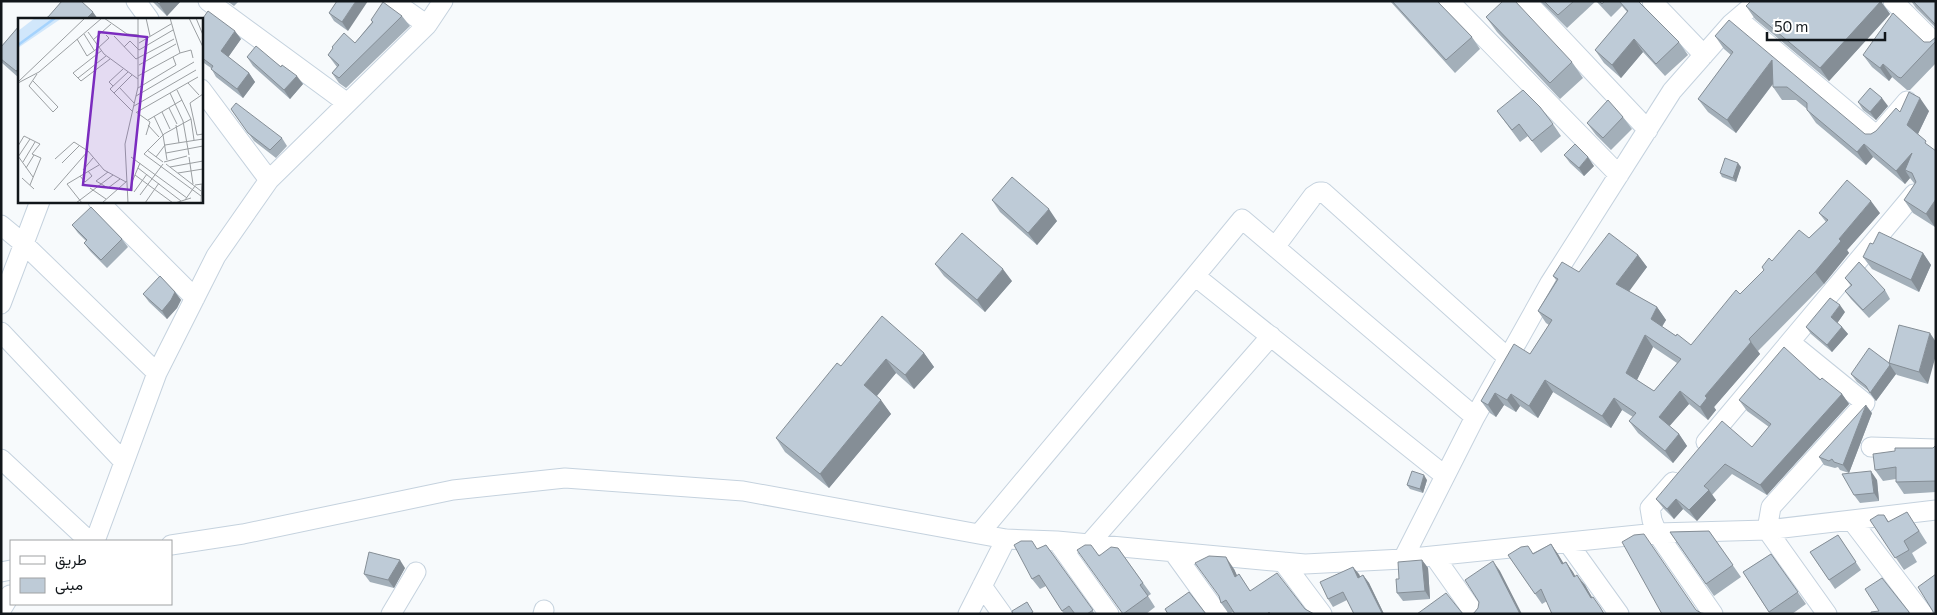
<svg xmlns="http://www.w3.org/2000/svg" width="1937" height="615" viewBox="0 0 1937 615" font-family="Commissioner,Vazirmatn,sans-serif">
<rect width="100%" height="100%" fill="#f7fafc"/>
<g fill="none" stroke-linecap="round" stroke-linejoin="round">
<defs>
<path id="minor" d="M 136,1 L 149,19
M 208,1 L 347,103
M 1449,1 L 1619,175
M 1526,1 L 1648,130
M 1652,1 L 1704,55
M 1893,1 L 1936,44
M 1738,19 L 1877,136 L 1907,101
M 427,25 L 443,1
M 201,89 L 269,180
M 98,201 L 195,298
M 1,225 L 24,244 L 157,373
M 1275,247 L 1313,196 L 1319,192 L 1323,192 L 1507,357
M 1195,276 L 1242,219 L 1475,417
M 1,304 L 40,201
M 1,332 L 124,462
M 1790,342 L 1865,403 L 1771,507 L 1767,530 L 1827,614
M 1706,442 L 1914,194
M 1871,447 L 1936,449
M 1,459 L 89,541
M 1673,482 L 1650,508 L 1652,520 L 1657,533 L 1713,614
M 1852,521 L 1923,614
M 979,534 L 1195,276 L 1439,471
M 95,541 L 157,373 L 216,256 L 269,180 L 427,25 L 393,1
M 1057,541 L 1109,614
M 1568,543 L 1619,614
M 1089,544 L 1271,336
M 171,545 L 243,534 L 453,490 L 565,478 L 743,491 L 1006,539 L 1057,541 L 1305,564 L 1403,559 L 1657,533 L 1767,530 L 1936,510
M 1174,553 L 1218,614
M 1434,556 L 1475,614
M 1403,559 L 1475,417 L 1550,283 L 1672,91 L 1731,24 L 1758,1
M 1283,562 L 1322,614
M 1,572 L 11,570
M 982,586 L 1002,614
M 1,610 L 10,595
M 391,614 L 416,572
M 543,614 L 544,610
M 968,614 L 1006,539"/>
</defs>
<use href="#minor" stroke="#c5d2de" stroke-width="21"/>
<use href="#minor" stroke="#fff" stroke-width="19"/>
</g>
<path fill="#a3afb9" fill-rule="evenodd" d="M 152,1 L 181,1 L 167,16 Z
M 227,1 L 239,1 L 234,6 Z
M 337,1 L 348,31 L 334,21 L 329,13 Z
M 1390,1 L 1438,1 L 1438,2 L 1472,37 L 1480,49 L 1455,73 Z
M 1540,1 L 1638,1 L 1679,42 L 1688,55 L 1665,76 L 1643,52 L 1621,78 L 1604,63 L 1595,50 L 1627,12 L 1622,6 L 1611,17 L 1596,1 L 1567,28 Z
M 1911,1 L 1936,1 L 1936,28 L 1916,8 Z
M 1882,3 L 1890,14 L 1829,81 L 1755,19 L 1746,6 Z
M 402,16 L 410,26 L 346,88 L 339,83 L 332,73 L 337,67 L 328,55 L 333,49 L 332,47 L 355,43 L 372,22 L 371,20 Z
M 1486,17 L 1572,62 L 1583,78 L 1560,99 L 1497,32 Z
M 201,21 L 241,39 L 228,57 L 249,73 L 255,82 L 243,98 L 216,77 L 211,68 L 201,61 Z
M 19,26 L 19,78 L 1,62 L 1,47 Z
M 1715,36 L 1865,134 L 1871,134 L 1876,131 L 1900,112 L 1929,111 L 1918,134 L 1935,227 L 1913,213 L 1904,200 L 1915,184 L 1914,183 L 1910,178 L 1905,184 L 1873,157 L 1866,165 L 1816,123 L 1807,110 L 1807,109 L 1796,100 L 1782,100 L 1773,87 L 1773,84 L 1736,133 L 1708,112 L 1698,99 L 1731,55 L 1724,49 Z
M 1936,37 L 1936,63 L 1910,90 L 1907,90 L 1892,77 L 1889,81 L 1872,67 L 1863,55 L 1924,42 L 1930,42 Z
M 247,57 L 281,67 L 303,84 L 290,99 L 253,66 Z
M 1858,102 L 1888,106 L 1876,120 L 1863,110 Z
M 231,109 L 282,138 L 287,146 L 276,158 L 254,141 Z
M 1497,111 L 1553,124 L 1561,136 L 1541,153 L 1528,136 L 1520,142 Z
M 1623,117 L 1632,129 L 1611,150 L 1596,135 L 1587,123 Z
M 1564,155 L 1594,166 L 1584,176 L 1570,163 Z
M 1741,167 L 1736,182 L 1722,177 L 1720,173 Z
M 992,200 L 1057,221 L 1037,245 L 1000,212 Z
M 1819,213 L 1880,213 L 1847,250 L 1849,253 L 1824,284 L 1758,351 L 1760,354 L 1714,407 L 1716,410 L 1708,420 L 1689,404 L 1669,426 L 1679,434 L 1687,446 L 1673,463 L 1638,433 L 1629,421 L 1633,417 L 1622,410 L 1611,428 L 1553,392 L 1538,418 L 1520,406 L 1516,412 L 1504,405 L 1496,417 L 1490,413 L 1481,401 L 1530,354 L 1549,325 L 1546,323 L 1538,311 L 1556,280 L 1553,276 L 1579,272 L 1638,255 L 1647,267 L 1628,291 L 1657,307 L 1666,320 L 1662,327 L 1691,345 L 1764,270 L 1762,267 L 1809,238 L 1826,222 ZM 1653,347 L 1677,363 L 1654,391 L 1637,380 Z
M 72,225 L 122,239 L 128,247 L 107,268 L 90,251 L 84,243 L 86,241 L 78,233 Z
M 1873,244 L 1923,253 L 1931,265 L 1919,292 L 1872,269 L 1863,257 Z
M 935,264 L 1012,281 L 985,312 L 944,276 Z
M 1845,278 L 1885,290 L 1890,299 L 1869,318 L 1851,299 L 1845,291 L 1851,286 Z
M 175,292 L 181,300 L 177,308 L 167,319 L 149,302 L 143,294 Z
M 1845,312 L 1837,323 L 1842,327 L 1848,334 L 1832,352 L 1811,334 L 1806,327 Z
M 1899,325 L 1928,384 L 1897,375 L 1896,374 L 1876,401 L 1870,392 L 1857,382 L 1851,374 L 1889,363 Z
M 924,353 L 934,367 L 914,389 L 896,373 L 877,396 L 891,414 L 829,488 L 785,452 L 776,438 L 841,366 Z
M 1820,380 L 1842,394 L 1849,404 L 1767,495 L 1732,474 L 1712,495 L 1716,500 L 1697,521 L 1683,509 L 1674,519 L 1664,509 L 1656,499 L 1752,447 L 1769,427 L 1747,411 L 1739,400 Z
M 1872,413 L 1849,473 L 1840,470 L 1838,467 L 1835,468 L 1824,465 L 1819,457 Z
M 1936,445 L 1936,492 L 1904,494 L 1896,482 L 1896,479 L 1883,481 L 1875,470 L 1933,448 Z
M 1427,480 L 1423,493 L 1410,489 L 1407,485 Z
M 1877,480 L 1879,501 L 1860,503 L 1854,495 Z
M 1884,515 L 1889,522 L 1915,524 L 1927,543 L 1912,553 L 1917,562 L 1904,570 L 1870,520 Z
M 1709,531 L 1741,577 L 1714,596 L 1670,532 Z
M 1838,535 L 1861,570 L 1835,589 L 1810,552 Z
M 1551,544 L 1563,563 L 1566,562 L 1575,576 L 1585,585 L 1592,597 L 1593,597 L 1605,614 L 1552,614 L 1547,601 L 1542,604 L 1508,555 L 1533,553 Z
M 1046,545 L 1095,614 L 1064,614 L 1046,586 L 1040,589 L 1032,579 L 1038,549 Z
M 1118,548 L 1151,594 L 1148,596 L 1155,607 L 1146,614 L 1123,614 L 1099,556 Z
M 1771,554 L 1806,604 L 1792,614 L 1770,614 L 1743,572 Z
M 1422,560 L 1428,568 L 1430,599 L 1403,601 L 1397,593 L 1399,579 Z
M 405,568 L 394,588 L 370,582 L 364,574 Z
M 1234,569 L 1237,576 L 1239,574 L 1250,591 L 1305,609 L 1314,614 L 1235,614 L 1233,612 L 1229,614 L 1221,603 L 1219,597 Z
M 1359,574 L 1360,577 L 1363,575 L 1369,583 L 1384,614 L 1354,614 L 1347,600 L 1333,607 L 1328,599 Z"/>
<path fill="#858e96" d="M 162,1 L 181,1 L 167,16 L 159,4 Z
M 356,1 L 368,1 L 348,31 L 342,22 Z
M 1880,1 L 1882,1 L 1882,3 L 1890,14 L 1829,81 L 1820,68 Z
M 93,12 L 98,19 L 86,19 Z
M 235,31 L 241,39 L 227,59 L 221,51 Z
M 1634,39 L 1643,52 L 1621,78 L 1612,65 Z
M 1772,60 L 1781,73 L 1736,133 L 1727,120 Z
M 1883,64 L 1892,77 L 1889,81 L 1880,68 Z
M 19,68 L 19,76 L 16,71 Z
M 249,73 L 255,82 L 243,98 L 237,89 Z
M 297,76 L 303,84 L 290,99 L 284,90 Z
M 1882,98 L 1888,106 L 1876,120 L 1870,112 Z
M 1920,98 L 1929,111 L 1916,138 L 1907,125 Z
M 1864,144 L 1873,157 L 1866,165 L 1857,152 Z
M 1912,153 L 1912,173 L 1905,170 L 1910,178 L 1905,184 L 1896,171 Z
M 1588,157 L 1594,166 L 1584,176 L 1579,168 Z
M 1738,163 L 1741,167 L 1736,182 L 1733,178 Z
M 1936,199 L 1936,226 L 1935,227 L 1926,214 Z
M 1871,201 L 1880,213 L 1847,250 L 1849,253 L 1824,284 L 1815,272 L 1839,239 Z
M 1049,209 L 1057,221 L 1037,245 L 1028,233 Z
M 1923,253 L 1931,265 L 1919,292 L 1911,280 Z
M 1638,255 L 1647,267 L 1625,297 L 1616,284 Z
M 1003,269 L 1012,281 L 985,312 L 977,300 Z
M 175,292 L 181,300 L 177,308 L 167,319 L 162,311 Z
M 1840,305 L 1845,312 L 1836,325 L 1831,317 Z
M 1657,307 L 1666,320 L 1659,331 L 1651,319 Z
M 1842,327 L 1848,334 L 1832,352 L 1827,345 Z
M 1930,333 L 1936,342 L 1936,355 L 1928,384 L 1919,372 Z
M 1645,335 L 1653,347 L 1634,386 L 1626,373 Z
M 1751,342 L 1760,354 L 1714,407 L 1716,410 L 1708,420 L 1700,407 L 1705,396 Z
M 924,353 L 934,367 L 914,389 L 905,375 Z
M 886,359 L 896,373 L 874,399 L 864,385 Z
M 1890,365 L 1896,374 L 1876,401 L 1870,393 Z
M 1545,380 L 1553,392 L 1538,418 L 1529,406 Z
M 1680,391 L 1689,404 L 1667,429 L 1659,417 Z
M 1495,393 L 1504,405 L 1496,417 L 1488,405 Z
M 1511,394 L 1520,406 L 1516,412 L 1507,400 Z
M 1842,394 L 1849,404 L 1767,495 L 1760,485 Z
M 1614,398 L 1622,410 L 1611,428 L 1602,416 Z
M 881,400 L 891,414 L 829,488 L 820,474 Z
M 1866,405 L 1872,413 L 1849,473 L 1843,465 Z
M 1679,434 L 1687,446 L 1673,463 L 1665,451 Z
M 1871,471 L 1877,480 L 1879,501 L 1874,493 Z
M 1424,475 L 1427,480 L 1423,493 L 1420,489 Z
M 1709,490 L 1716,500 L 1697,521 L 1689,510 Z
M 1676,499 L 1683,509 L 1674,519 L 1667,509 Z
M 1551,544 L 1558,554 L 1570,574 L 1562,564 Z
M 1226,557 L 1234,569 L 1243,588 L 1235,577 Z
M 400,560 L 405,568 L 394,588 L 388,580 Z
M 1422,560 L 1428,568 L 1430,599 L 1425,591 Z
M 1493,561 L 1500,571 L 1522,614 L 1520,614 Z
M 1566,562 L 1573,572 L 1581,587 L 1574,577 Z
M 1353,567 L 1359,574 L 1364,586 L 1358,578 Z
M 1363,575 L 1369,583 L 1384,614 L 1383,614 L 1382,613 Z
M 1577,575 L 1585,585 L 1598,608 L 1591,598 Z"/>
<path fill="#becbd7" stroke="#858e96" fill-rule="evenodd" d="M 62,1 L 81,1 L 93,12 L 86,19 L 43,19 L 48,17 Z
M 156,1 L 162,1 L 159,4 Z
M 337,1 L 356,1 L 342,22 L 329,13 Z
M 1392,1 L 1437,1 L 1472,37 L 1446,60 Z
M 1503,1 L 1515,1 L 1572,62 L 1550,83 L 1486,17 Z
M 1544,1 L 1574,1 L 1558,15 Z
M 1599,1 L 1605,1 L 1602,4 Z
M 1619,1 L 1638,1 L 1679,42 L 1656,64 L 1634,39 L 1612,65 L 1595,50 L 1628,11 Z
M 1751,1 L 1881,1 L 1820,68 L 1746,6 Z
M 1913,1 L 1936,1 L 1936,25 L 1935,24 Z
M 383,2 L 402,16 L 339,78 L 332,73 L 339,65 L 328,55 L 333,48 L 332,47 L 344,33 L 355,43 L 373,22 L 371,20 Z
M 208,11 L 235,31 L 221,51 L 249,73 L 237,89 L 211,69 L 213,66 L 201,57 L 201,21 Z
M 1893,13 L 1924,42 L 1930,42 L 1936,37 L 1936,41 L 1901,78 L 1898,77 L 1883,64 L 1880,68 L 1863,55 Z
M 1729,20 L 1865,134 L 1871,134 L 1876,131 L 1896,108 L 1900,112 L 1909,92 L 1920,98 L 1907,125 L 1926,141 L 1925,143 L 1936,151 L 1936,199 L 1926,214 L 1904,200 L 1916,182 L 1912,173 L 1905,170 L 1912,153 L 1896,171 L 1864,144 L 1857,152 L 1807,110 L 1807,103 L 1787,87 L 1773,87 L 1772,60 L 1727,120 L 1698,99 L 1733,52 L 1715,36 Z
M 19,26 L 19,68 L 16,71 L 1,59 L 1,47 Z
M 256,46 L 281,67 L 282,65 L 297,76 L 284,90 L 247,57 Z
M 1870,88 L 1882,98 L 1870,112 L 1858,102 Z
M 1523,90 L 1540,107 L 1553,124 L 1532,141 L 1519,124 L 1512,130 L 1497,111 Z
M 1608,100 L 1623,117 L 1603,138 L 1587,123 Z
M 236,103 L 282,138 L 270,150 L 248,133 L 231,109 Z
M 1575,144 L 1588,157 L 1579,168 L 1564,155 Z
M 1725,158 L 1738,163 L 1733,178 L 1720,173 Z
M 1012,177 L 1049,209 L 1028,233 L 992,200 Z
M 1847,180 L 1871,201 L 1839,239 L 1841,241 L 1815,272 L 1749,339 L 1751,342 L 1705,396 L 1707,398 L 1700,407 L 1680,391 L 1659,417 L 1679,434 L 1665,451 L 1629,421 L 1636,413 L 1614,398 L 1602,416 L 1545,380 L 1529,406 L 1511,394 L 1507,400 L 1495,393 L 1488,405 L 1481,401 L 1514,344 L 1530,354 L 1552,320 L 1538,311 L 1558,279 L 1553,276 L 1562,262 L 1579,272 L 1609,233 L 1638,255 L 1616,284 L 1657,307 L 1651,319 L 1676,336 L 1677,334 L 1691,345 L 1736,290 L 1740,294 L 1764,270 L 1762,267 L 1769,258 L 1772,261 L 1799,230 L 1809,238 L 1828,220 L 1819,213 ZM 1645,335 L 1681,359 L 1654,391 L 1626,373 Z
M 91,207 L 122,239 L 101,260 L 84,243 L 87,240 L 72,225 Z
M 1879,232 L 1923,253 L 1911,280 L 1863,257 L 1870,243 L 1873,244 Z
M 962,233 L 1003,269 L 977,300 L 935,264 Z
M 1859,262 L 1885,290 L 1863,310 L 1845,291 L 1852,285 L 1845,278 Z
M 160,276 L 175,292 L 171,300 L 162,311 L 143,294 Z
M 1830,298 L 1840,305 L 1831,317 L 1842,327 L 1827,345 L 1806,327 Z
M 882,316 L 924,353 L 905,375 L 886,359 L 864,385 L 881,400 L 820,474 L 776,438 L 837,363 L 841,366 Z
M 1899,325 L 1930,333 L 1919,372 L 1889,363 Z
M 1784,347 L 1820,380 L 1822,378 L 1842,394 L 1760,485 L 1725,464 L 1704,486 L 1709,490 L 1689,510 L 1676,499 L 1667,509 L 1656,499 L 1722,421 L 1752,447 L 1771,424 L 1739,400 Z
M 1869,348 L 1889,363 L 1890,365 L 1870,393 L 1866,386 L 1851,374 Z
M 1866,405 L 1843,465 L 1834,462 L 1832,459 L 1829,461 L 1819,457 Z
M 1936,445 L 1936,481 L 1896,482 L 1896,467 L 1875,470 L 1873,454 L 1895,451 L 1895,448 L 1933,448 Z
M 1412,471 L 1424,475 L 1420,489 L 1407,485 Z
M 1871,471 L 1874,493 L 1854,495 L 1842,474 Z
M 1907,512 L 1919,531 L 1904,541 L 1909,550 L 1895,558 L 1870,520 L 1878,515 L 1884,515 L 1888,522 Z
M 1709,531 L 1733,565 L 1706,584 L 1670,532 Z
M 1644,534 L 1696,610 L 1701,613 L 1707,614 L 1662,614 L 1622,542 L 1634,535 Z
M 1838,535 L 1856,562 L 1829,580 L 1810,552 Z
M 1021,541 L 1032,541 L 1037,549 L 1046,545 L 1093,610 L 1087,614 L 1075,614 L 1069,606 L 1062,611 L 1039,575 L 1032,579 L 1014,545 Z
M 1551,544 L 1562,564 L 1566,562 L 1574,577 L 1577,575 L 1591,598 L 1593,597 L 1600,607 L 1604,614 L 1552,614 L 1541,589 L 1535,594 L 1508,555 L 1521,547 L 1528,546 L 1533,554 Z
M 1085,545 L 1091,545 L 1099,556 L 1111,547 L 1118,548 L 1143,583 L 1140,585 L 1148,596 L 1123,614 L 1077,550 Z
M 369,552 L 400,560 L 388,580 L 364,574 Z
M 1771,554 L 1798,592 L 1769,612 L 1743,572 Z
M 1209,556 L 1226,557 L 1235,577 L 1239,574 L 1250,591 L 1277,573 L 1305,609 L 1314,614 L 1271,614 L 1269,612 L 1267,614 L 1235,614 L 1226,600 L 1221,603 L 1219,596 L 1195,563 Z
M 1422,560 L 1425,591 L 1397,593 L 1396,579 L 1399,579 L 1398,562 Z
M 1493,561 L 1520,614 L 1472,614 L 1474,613 L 1478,608 L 1479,602 L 1465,580 Z
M 1353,567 L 1358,578 L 1363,575 L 1382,613 L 1380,614 L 1354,614 L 1343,592 L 1328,599 L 1320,582 Z
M 1936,574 L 1936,613 L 1934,613 L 1918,587 Z
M 1882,578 L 1909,612 L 1909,614 L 1871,614 L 1871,612 L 1879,611 L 1865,589 Z
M 1189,592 L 1206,614 L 1168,614 L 1165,609 Z
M 1446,593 L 1463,614 L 1417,614 Z
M 1027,602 L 1033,612 L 1030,614 L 1013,614 L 1012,611 Z"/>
<g transform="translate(18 18)">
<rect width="185" height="185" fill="#f7fafc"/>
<path d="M 17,0 L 44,0 L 0,30 L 0,13 Z" fill="#d1e7fb"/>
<path fill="none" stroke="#a5d3fd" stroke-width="2.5" d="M 0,27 L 37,0"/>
<path fill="none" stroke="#9b9fa2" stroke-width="1" d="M 86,0 L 109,16 L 121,17M 128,0 L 132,18M 152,0 L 162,35M 171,0 L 185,29M 178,0 L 185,17M 70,14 L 86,36 L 120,61M 66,16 L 76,32M 96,18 L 118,41 L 156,21M 59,21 L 69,38 L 80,30M 75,22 L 93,6M 121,25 L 153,6M 106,29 L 112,23 L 121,32 L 155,12M 80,30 L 91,20 L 88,17M 83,33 L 55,55 L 63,63 L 92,41M 121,47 L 158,26M 114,57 L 96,75 L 115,94M 120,58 L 162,35 L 173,32 L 175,40M 60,60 L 88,38M 15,63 L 40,89 L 35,94 L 11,68 L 19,56M 0,64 L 67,0M 0,65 L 21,54 L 84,0M 170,65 L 181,77M 95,68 L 91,64 L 105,51M 101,69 L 116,85M 120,70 L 158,47 L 155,39M 159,72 L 173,101 L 176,122M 96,75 L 92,71 L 110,54M 152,75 L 165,103 L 171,137M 185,76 L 172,85 L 179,117 L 185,116M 118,78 L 176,44M 116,88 L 178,52M 151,90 L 159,106M 118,94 L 132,104 L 128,117M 119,94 L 180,59M 144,94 L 152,111M 136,98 L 145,117 L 149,142M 173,101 L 146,116 L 126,136 L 183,178M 130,102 L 164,82M 130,107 L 141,119M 158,107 L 161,125M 0,128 L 6,118 L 22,126 L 14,136 L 23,140 L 12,167M 129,132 L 145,144M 148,135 L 185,128M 0,138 L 15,159M 0,139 L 12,121M 113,139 L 169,180M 138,139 L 147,127 L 185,121M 171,139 L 175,166M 37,141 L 56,124 L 70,133M 5,144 L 17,124M 146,144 L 169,138M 44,145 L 62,127M 148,146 L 183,173M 152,149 L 185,143M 8,150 L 16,137M 120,150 L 163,183M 65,152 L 75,140M 90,154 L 78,163 L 90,170 L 102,161M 160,155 L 185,151M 117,157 L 155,185M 62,158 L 67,164 L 74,158 L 70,153M 4,160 L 16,171M 177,167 L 184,166 L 183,185M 72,170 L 88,181M 36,172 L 70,133 L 86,152 L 108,164M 114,173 L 114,164 L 122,145M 116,174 L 129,156M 122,177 L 145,146M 167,182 L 177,168M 58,185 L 95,157M 64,185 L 49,166 L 81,147M 84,185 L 109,163M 110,185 L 107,126 L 120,69 L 120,0M 127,185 L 141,165M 157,185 L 173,180"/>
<path fill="#7b2cbf" fill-opacity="0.15" stroke="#7b2cbf" stroke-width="2.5" d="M 81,14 L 129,19 L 113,172 L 65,167 Z"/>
<rect width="185" height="185" fill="none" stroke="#11161a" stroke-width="2.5"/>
</g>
<rect width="1937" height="615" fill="none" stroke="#11161a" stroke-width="5"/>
<rect x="10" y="540" width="162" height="65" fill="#ffffff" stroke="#a0a2a3"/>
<rect x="20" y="556" width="25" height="8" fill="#ffffff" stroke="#a0a2a3"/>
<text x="55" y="565" font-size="15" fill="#11161a">طريق</text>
<rect x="20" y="578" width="25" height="15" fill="#becbd7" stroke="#a0a2a3"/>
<text x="55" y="590" font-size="15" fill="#11161a">مبنى</text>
<path d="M1767 32v8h118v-8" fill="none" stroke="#11161a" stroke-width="2.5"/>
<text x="1774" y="32" font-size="15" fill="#11161a" stroke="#ffffff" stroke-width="4" paint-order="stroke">50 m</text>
</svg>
